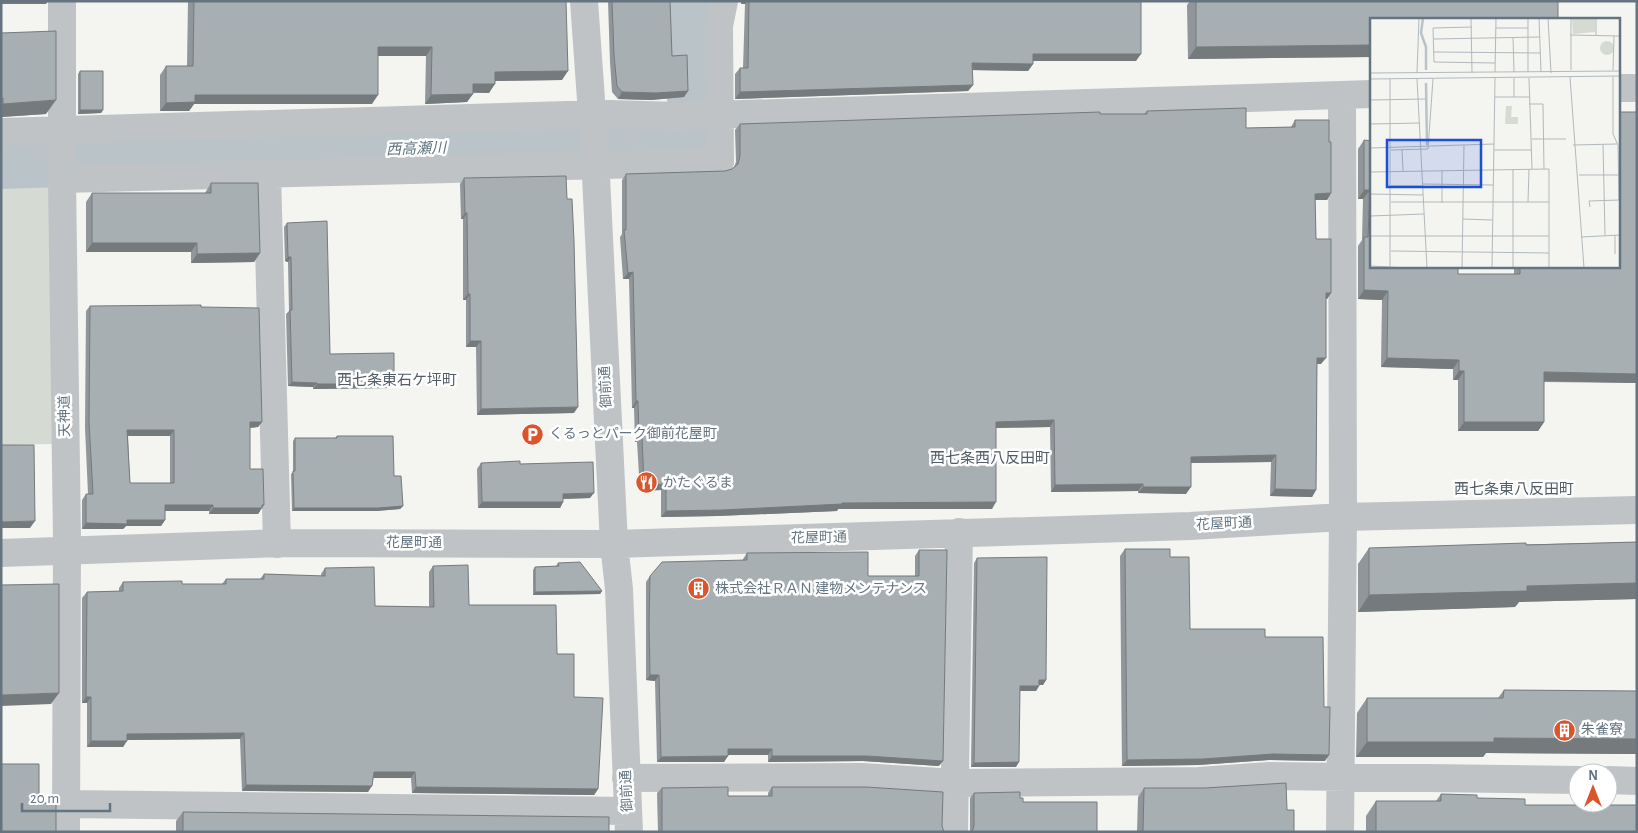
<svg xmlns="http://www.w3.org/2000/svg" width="1638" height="833" viewBox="0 0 1638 833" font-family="'Alegreya Sans','Noto Sans JP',sans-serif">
<rect width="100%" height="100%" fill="#f4f4f1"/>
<path fill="#d5dbd2" d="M 52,178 L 52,444 L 1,445 L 1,179 Z"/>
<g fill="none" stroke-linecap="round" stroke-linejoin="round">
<path stroke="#b9c3c8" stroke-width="52" d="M 1,163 L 691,140 L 696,48 L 694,1"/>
<path stroke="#bfc3c6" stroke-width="28" d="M 62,1 L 62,179 L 67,540 L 66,832
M 584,1 L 595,156 L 614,544 L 619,589 L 629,832
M 1619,88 L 1637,88
M 1,132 L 568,115 L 609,114 L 681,116 L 1372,94
M 267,173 L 277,544
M 62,179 L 720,162 L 719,26 L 724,1
M 1,553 L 282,543 L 614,544 L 1190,526 L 1343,517 L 1637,510
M 626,778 L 862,777 L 955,783 L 1199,781 L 1269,776 L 1578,780
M 1608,780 L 1637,781
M 66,804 L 628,811
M 954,832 L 959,532
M 1340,832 L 1343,517 L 1342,95"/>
</g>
<path fill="#90969a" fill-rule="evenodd" d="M 188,1 L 566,1 L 562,80 L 495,81 L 489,93 L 473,93 L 467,102 L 425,104 L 426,56 L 378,56 L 372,104 L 194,104 L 189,111 L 160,111 L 160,75 L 166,66 L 187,66 Z
M 608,1 L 670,1 L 672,56 L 688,91 L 684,97 L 651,100 L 618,99 L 612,92 L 610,62 Z
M 741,1 L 1141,1 L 1136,61 L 1033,61 L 1033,64 L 1028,71 L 972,70 L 973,85 L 968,91 L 735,99 L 735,74 L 740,68 L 743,68 L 745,4 L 741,4 Z
M 1190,1 L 1558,1 L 1372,19 L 1372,57 L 1188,59 L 1187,5 Z
M 1,33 L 46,114 L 1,117 Z
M 80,71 L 103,110 L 101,113 L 78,114 L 78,74 Z
M 1147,111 L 1246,128 L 1291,127 L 1295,120 L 1329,142 L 1331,193 L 1327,200 L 1315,200 L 1316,239 L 1331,293 L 1327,299 L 1326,299 L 1321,364 L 1317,364 L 1316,490 L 1312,497 L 1270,496 L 1271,462 L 1191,463 L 1186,494 L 1138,493 L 1138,491 L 1051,492 L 1050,427 L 996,428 L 992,509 L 838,509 L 837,511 L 717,516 L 661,517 L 661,490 L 640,491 L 637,442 L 635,442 L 634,408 L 632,408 L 629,279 L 623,279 L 620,237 L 622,234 L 622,180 L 626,174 L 725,171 L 732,169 L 734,167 L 736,162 L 735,130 L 740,124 L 1100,114 L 1144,114 Z
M 1637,112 L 1637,383 L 1544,382 L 1544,422 L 1538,431 L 1458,431 L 1458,380 L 1453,380 L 1453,369 L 1381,367 L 1382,300 L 1358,299 L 1358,246 L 1362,240 L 1363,199 L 1358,199 L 1358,149 L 1364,140 L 1458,274 L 1514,274 L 1514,266 L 1619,266 Z
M 464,178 L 574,413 L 477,415 L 476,347 L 466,347 L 466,300 L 463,300 L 463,219 L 461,219 L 460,184 Z
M 211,183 L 260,253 L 254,262 L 191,263 L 191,252 L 86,252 L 86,202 L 92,193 L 205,193 Z
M 287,223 L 330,354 L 391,388 L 313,389 L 313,387 L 288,386 L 286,314 L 289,311 L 288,262 L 285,261 L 284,227 Z
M 90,306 L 201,307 L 262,422 L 258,427 L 250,428 L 250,469 L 260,511 L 258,514 L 209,514 L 209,511 L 165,511 L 165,520 L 161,526 L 126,526 L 123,529 L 82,529 L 82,500 L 86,494 L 88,494 L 85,428 L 86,311 ZM 128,436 L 170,436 L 170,483 L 130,483 Z
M 337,436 L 394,476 L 403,506 L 400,509 L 376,511 L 292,511 L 291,474 L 293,472 L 293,441 L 295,438 L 335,438 Z
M 481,463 L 520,464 L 590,498 L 563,499 L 563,502 L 560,508 L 478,508 L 477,469 Z
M 1637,542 L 1637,599 L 1519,602 L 1515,607 L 1358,612 L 1358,564 L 1369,548 Z
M 1125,549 L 1170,557 L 1190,629 L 1265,637 L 1324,707 L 1325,761 L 1269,760 L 1198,765 L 1122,766 L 1120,556 Z
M 919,550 L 939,766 L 863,761 L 768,762 L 768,755 L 728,755 L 724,762 L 657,762 L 655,681 L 646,680 L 646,582 L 650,576 L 743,560 L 743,559 L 747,553 L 868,576 L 915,576 L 915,556 Z
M 977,558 L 1046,680 L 1043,685 L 1039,685 L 1039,686 L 1036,691 L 1020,691 L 1016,767 L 971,767 L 974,563 Z
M 558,563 L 602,591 L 600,594 L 533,595 L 533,570 L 535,567 L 556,566 Z
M 433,566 L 469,605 L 557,654 L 574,697 L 598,789 L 594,795 L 412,793 L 411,778 L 373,778 L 368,792 L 242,791 L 240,739 L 127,740 L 123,747 L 87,747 L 87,703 L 82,703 L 82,598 L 87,592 L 119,591 L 119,588 L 123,582 L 182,584 L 222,584 L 226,579 L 260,579 L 264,574 L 321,576 L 321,574 L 325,568 L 375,606 L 429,607 L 429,572 Z
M 1504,690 L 1637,691 L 1637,754 L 1486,753 L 1483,757 L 1356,757 L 1357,713 L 1367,698 L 1498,698 Z
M 772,787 L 942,826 L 944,832 L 658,832 L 657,793 L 662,788 L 728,796 L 768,796 L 768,793 Z
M 1144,788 L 1287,810 L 1294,832 L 1137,832 L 1138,797 Z
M 974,793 L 1020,798 L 1023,802 L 1097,832 L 970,832 L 970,798 Z
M 1441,794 L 1477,798 L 1525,805 L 1637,832 L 1366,832 L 1366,816 L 1376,801 L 1436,801 Z
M 183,812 L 609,832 L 176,832 L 176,821 Z"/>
<path fill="#757a7d" d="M 1,1 L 48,1 L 46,4 L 1,4 Z
M 743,1 L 747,1 L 745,4 L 741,4 Z
M 1372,45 L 1372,57 L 1188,59 L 1196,47 Z
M 378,47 L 432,47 L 426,56 L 372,56 Z
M 1033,54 L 1141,54 L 1136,61 L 1028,61 Z
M 972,63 L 1033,64 L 1028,71 L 968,70 Z
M 568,71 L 562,80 L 489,81 L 495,72 Z
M 473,84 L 495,84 L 489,93 L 467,92 Z
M 973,85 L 968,91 L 735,99 L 740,92 Z
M 688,91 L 684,97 L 651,100 L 618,99 L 622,92 Z
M 473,94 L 467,102 L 425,104 L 431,95 Z
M 195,95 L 378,95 L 372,104 L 194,104 L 189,111 L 160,111 L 166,103 Z
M 56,100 L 46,114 L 1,117 L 1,107 L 3,104 Z
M 80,110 L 103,110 L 101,113 L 78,114 Z
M 1364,190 L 1370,190 L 1363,199 L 1358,199 Z
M 1331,193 L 1327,200 L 1311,200 L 1315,194 Z
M 465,213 L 467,213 L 463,219 L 461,219 Z
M 92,243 L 197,243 L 191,252 L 86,252 Z
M 260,253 L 254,262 L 191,263 L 197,254 Z
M 288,257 L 291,257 L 288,262 L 285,261 Z
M 633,272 L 629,279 L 623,279 L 628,273 Z
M 1364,290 L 1388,291 L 1382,300 L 1358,299 Z
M 1326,293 L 1331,293 L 1327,299 L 1322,299 Z
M 468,294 L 470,294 L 466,300 L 463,300 Z
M 470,341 L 481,341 L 476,347 L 466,347 Z
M 1317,358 L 1326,358 L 1321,364 L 1312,364 Z
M 1387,358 L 1459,360 L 1453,369 L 1381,367 Z
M 1459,371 L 1464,371 L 1458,380 L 1453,380 Z
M 1544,372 L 1637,374 L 1637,383 L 1538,381 Z
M 292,382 L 317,383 L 313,387 L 288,386 Z
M 317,384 L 394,384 L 391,388 L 313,389 Z
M 636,401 L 638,401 L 634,408 L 632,408 Z
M 578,407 L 574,413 L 477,415 L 481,409 Z
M 1054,420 L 1050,427 L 992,428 L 996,422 Z
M 250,422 L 262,422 L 258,427 L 246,428 Z
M 1464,422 L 1544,422 L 1538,431 L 1458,431 Z
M 127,430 L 174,430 L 170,436 L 124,436 Z
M 639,436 L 642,436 L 637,442 L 635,442 Z
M 1276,455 L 1271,462 L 1187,463 L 1191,457 Z
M 666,484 L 661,490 L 640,491 L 644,485 Z
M 1143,484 L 1138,491 L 1051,492 L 1055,485 Z
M 1143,487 L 1191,487 L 1186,494 L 1138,493 Z
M 1275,489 L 1316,490 L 1312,497 L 1270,496 Z
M 594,493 L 590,498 L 560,499 L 563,494 Z
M 482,502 L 563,502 L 560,508 L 478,508 Z
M 996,502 L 992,509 L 838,509 L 837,511 L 717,516 L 661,517 L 666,511 L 842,503 Z
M 165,505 L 213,505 L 209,511 L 161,511 Z
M 264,505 L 258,514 L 209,514 L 213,508 Z
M 403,506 L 400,509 L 376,511 L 292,511 L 294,508 Z
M 127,520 L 165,520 L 161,526 L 126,526 L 123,529 L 82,529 L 86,523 Z
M 35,521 L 30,528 L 1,528 L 1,522 Z
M 1637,583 L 1637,599 L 1519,602 L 1515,607 L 1358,612 L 1369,595 L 1527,586 Z
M 602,591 L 600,594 L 533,595 L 535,592 Z
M 650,675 L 659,675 L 655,681 L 646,680 Z
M 1039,680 L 1046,680 L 1043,685 L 1036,685 Z
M 1020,686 L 1039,686 L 1036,691 L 1017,691 Z
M 59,693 L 51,704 L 1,706 L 1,695 Z
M 86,697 L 91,697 L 87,703 L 82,703 Z
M 244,733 L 240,739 L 123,740 L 127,734 Z
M 1494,738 L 1637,739 L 1637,754 L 1486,753 L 1483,757 L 1356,757 L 1367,742 Z
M 91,741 L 127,741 L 123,747 L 87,747 Z
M 728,749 L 772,749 L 768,755 L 724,755 Z
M 1273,754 L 1329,755 L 1325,761 L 1269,760 L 1198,765 L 1122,766 L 1127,760 Z
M 728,756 L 724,762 L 657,762 L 661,757 Z
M 772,756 L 867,756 L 943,761 L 939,766 L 863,761 L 768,762 Z
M 1019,762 L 1016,767 L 971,767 L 974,763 Z
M 374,772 L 415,772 L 411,778 L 369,778 Z
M 246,785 L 372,786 L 368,792 L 242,791 Z
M 416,787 L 598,789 L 594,795 L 412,793 Z"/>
<path fill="#a7afb3" stroke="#757a7d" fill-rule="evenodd" d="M 194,1 L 566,1 L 568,71 L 495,72 L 495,84 L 473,84 L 473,94 L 431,95 L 432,47 L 378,47 L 378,95 L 195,95 L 195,102 L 166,103 L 166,66 L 193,66 Z
M 612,1 L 670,1 L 672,56 L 687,55 L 688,91 L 656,93 L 622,92 L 617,86 L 614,55 Z
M 749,1 L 1141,1 L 1141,54 L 1033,54 L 1033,64 L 972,63 L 973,85 L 740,92 L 740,68 L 748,68 Z
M 1196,1 L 1558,1 L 1558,19 L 1372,19 L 1372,45 L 1196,47 Z
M 56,31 L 56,100 L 3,104 L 3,98 L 1,98 L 1,33 Z
M 80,71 L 103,71 L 103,110 L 80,110 Z
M 1246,108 L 1246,128 L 1295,127 L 1295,120 L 1329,120 L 1329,142 L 1331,142 L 1331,193 L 1315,194 L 1316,239 L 1331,239 L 1331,293 L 1326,293 L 1326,358 L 1317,358 L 1316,490 L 1275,489 L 1276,455 L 1191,457 L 1191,487 L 1143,487 L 1143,484 L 1055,485 L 1054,420 L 996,422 L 996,502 L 842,503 L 842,504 L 722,510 L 666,511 L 666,484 L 644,485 L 642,436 L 639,436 L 638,401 L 636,401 L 633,272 L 628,273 L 624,230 L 626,230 L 626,174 L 725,171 L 732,169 L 738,164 L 740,156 L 740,124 L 1100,112 L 1100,114 L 1147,114 L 1147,111 Z
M 1619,112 L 1637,112 L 1637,374 L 1544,372 L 1544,422 L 1464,422 L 1464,371 L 1459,371 L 1459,360 L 1387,358 L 1388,291 L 1364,290 L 1364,237 L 1368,237 L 1370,190 L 1364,190 L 1364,140 L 1372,141 L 1372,266 L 1458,266 L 1458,274 L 1520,274 L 1520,266 L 1619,266 Z
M 566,176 L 567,199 L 572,199 L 574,241 L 578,407 L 481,409 L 481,341 L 470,341 L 470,294 L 468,294 L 467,213 L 465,213 L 464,178 Z
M 211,183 L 258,183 L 260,253 L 197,254 L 197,243 L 92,243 L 92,193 L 211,193 Z
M 327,221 L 330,354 L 394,353 L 394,384 L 317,384 L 317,383 L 292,382 L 290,310 L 292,310 L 291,257 L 288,257 L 287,223 Z
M 201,305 L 201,307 L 259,308 L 262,422 L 250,422 L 250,469 L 263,469 L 264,505 L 262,505 L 262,508 L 213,508 L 213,505 L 165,505 L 165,520 L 127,520 L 127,524 L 86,523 L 86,494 L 93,494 L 89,422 L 90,306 ZM 127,430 L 174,430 L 174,483 L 130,483 Z
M 337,436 L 393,436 L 394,476 L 401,476 L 403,506 L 378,508 L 294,508 L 293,471 L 295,471 L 295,438 L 337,438 Z
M 1,445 L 34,445 L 35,521 L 1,522 Z
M 520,461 L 520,464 L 593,462 L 594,493 L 563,494 L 563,502 L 482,502 L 481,463 Z
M 1637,542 L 1637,583 L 1527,586 L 1527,591 L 1369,595 L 1369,548 L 1526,543 L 1526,545 Z
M 1125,549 L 1170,549 L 1170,557 L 1189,557 L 1190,629 L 1265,629 L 1265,637 L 1323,637 L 1324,707 L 1330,707 L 1329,755 L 1273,754 L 1203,759 L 1127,760 Z
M 919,550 L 947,550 L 943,761 L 867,756 L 772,756 L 772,749 L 728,749 L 728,756 L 661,757 L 659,675 L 650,675 L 649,624 L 650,576 L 662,562 L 747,560 L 747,553 L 868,552 L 868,576 L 919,576 Z
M 1047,557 L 1046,680 L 1039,680 L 1039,686 L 1020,686 L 1019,762 L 974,763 L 977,558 Z
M 580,562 L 602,591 L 535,592 L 535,567 L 559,566 L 558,563 Z
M 468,565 L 469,605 L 556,605 L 557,654 L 574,654 L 574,697 L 603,698 L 598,789 L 416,787 L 415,772 L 374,772 L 372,786 L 246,785 L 244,733 L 127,734 L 127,741 L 91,741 L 91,697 L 86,697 L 87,592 L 123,591 L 123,582 L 182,581 L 182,584 L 226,584 L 226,579 L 264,579 L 264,574 L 325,576 L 325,568 L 374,567 L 375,606 L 434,607 L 433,566 Z
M 59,584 L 59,693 L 1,695 L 1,585 Z
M 1504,690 L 1637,691 L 1637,739 L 1494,738 L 1494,742 L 1367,742 L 1367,698 L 1503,698 Z
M 1,764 L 39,764 L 39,803 L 56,803 L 56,832 L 1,832 Z
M 1286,783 L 1287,810 L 1294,810 L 1294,832 L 1143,832 L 1144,788 L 1205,788 Z
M 728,787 L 728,796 L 772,796 L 772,787 L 866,787 L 943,792 L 942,826 L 944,832 L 662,832 L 662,788 Z
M 1020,792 L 1020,798 L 1023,798 L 1023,802 L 1097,802 L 1097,832 L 972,832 L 974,826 L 974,793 Z
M 1441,794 L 1477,795 L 1477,798 L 1525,799 L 1525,805 L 1637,805 L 1637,832 L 1376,832 L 1376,801 L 1441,801 Z
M 183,812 L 609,817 L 609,832 L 183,832 Z"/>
<defs>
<symbol id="parking-disc" viewBox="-11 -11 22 22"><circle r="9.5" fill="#db542a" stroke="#fff"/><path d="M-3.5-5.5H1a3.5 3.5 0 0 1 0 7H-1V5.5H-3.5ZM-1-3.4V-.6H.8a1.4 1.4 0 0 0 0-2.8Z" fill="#fff"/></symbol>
<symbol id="restaurant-disc" viewBox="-11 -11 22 22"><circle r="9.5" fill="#db542a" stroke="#fff"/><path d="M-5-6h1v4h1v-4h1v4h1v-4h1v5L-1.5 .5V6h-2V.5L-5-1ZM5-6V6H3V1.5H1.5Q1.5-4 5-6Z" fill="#fff"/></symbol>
<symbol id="building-disc" viewBox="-11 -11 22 22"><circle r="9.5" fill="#db542a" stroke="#fff"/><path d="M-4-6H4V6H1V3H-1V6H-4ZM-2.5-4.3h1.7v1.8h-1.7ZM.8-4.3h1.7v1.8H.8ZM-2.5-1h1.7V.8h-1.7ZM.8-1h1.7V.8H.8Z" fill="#fff"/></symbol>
</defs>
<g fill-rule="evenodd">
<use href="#parking-disc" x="520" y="422" width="25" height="25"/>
<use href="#restaurant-disc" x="634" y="470" width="25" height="25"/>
<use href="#building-disc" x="686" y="576" width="25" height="25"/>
<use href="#building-disc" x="1552" y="718" width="25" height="25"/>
</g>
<g text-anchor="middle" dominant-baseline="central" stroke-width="5" stroke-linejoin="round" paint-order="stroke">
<g font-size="14" fill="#647480" stroke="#fff">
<text transform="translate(606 387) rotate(-93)">御前通</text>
<text transform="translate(65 416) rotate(-91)">天神道</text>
<text transform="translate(1224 524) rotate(-3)">花屋町通</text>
<text transform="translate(819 538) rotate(-1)">花屋町通</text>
<text x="414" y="543">花屋町通</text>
<text transform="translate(627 791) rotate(-93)">御前通</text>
</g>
<g font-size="14" fill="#647480" stroke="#fff" text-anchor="start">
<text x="549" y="434">くるっとパーク御前花屋町</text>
<text x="663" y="483">かたぐるま</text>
<text x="715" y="589">株式会社ＲＡＮ 建物メンテナンス</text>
<text x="1581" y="730">朱雀寮</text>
</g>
<g font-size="15" font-style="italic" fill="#60767e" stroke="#fff">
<text transform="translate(416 149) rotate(-2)">西高瀬川</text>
</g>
<g font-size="15" fill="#525d66" stroke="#fff">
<text x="397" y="380">西七条東石ケ坪町</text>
<text x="990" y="458">西七条西八反田町</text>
<text x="1514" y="489">西七条東八反田町</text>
</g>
</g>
<g transform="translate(1370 18)">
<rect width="250" height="250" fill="#f4f4f1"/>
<path d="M 202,0 L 225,0 L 225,14 L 203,16 ZM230 30a7 7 0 1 1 14 0a7 7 0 1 1-14 0ZM 136,88 L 142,88 L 141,99 L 148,99 L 148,106 L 135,106 Z" fill="#d5dbd2"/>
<path fill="none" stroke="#b9c3c8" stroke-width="2.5" d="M 53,0 L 51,15 L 56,29 L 56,52M 56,65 L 57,127"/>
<path fill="none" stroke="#b1b9bd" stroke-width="1" d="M 101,0 L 102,55M 158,0 L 158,54M 169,0 L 171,54M 178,0 L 181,55M 226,0 L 226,17M 102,9 L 63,10 L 64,44 L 125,45M 126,10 L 158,10M 200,17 L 250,18M 143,19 L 144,54M 64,21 L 170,19M 64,34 L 170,35M 201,52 L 201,0M 243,52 L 244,18M 125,54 L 126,0M 0,55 L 250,53M 47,55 L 49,0M 200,59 L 214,250M 243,59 L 243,116 L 248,127 L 249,182M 159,60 L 162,151M 0,61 L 250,58M 47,61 L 57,250M 125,79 L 159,79M 144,79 L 144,60M 0,82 L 55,81M 159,86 L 173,86 L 174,151M 0,106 L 50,105M 162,121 L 196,121M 233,126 L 235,217M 203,127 L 247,126M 0,130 L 124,126M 32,131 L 33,153M 21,132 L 58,131 L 63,61M 124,132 L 162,132M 143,151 L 143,250M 0,154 L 179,151 L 179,250M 209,157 L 249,157M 53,166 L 123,167M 21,168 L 53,168M 0,176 L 53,177M 21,184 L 179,184M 158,184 L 159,151M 72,185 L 72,152M 220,189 L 219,183 L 249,182M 0,198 L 54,196M 93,201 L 122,202M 0,218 L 179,218M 211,219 L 250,217M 21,233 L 179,235M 245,236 L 245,217M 0,248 L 37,250M 20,249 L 20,61M 92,250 L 94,127M 122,250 L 125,60"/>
<path fill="#1d4ed8" fill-opacity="0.15" stroke="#1d4ed8" stroke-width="2.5" d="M 17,122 L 111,122 L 111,169 L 17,169 Z"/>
<rect width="250" height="250" fill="none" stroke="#647480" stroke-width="2.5"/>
</g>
<rect width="1638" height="833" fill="none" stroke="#647480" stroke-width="5"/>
<g transform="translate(1593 788)"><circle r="24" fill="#ffffff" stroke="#c1c7cc"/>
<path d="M0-4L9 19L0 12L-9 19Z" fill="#db542a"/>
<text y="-8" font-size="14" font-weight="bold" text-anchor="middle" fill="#647480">N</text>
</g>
<path d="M22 803v8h88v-8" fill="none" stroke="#647480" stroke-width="2.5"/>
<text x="30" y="803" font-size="15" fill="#647480" stroke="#ffffff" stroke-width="4" paint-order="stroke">20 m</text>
</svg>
